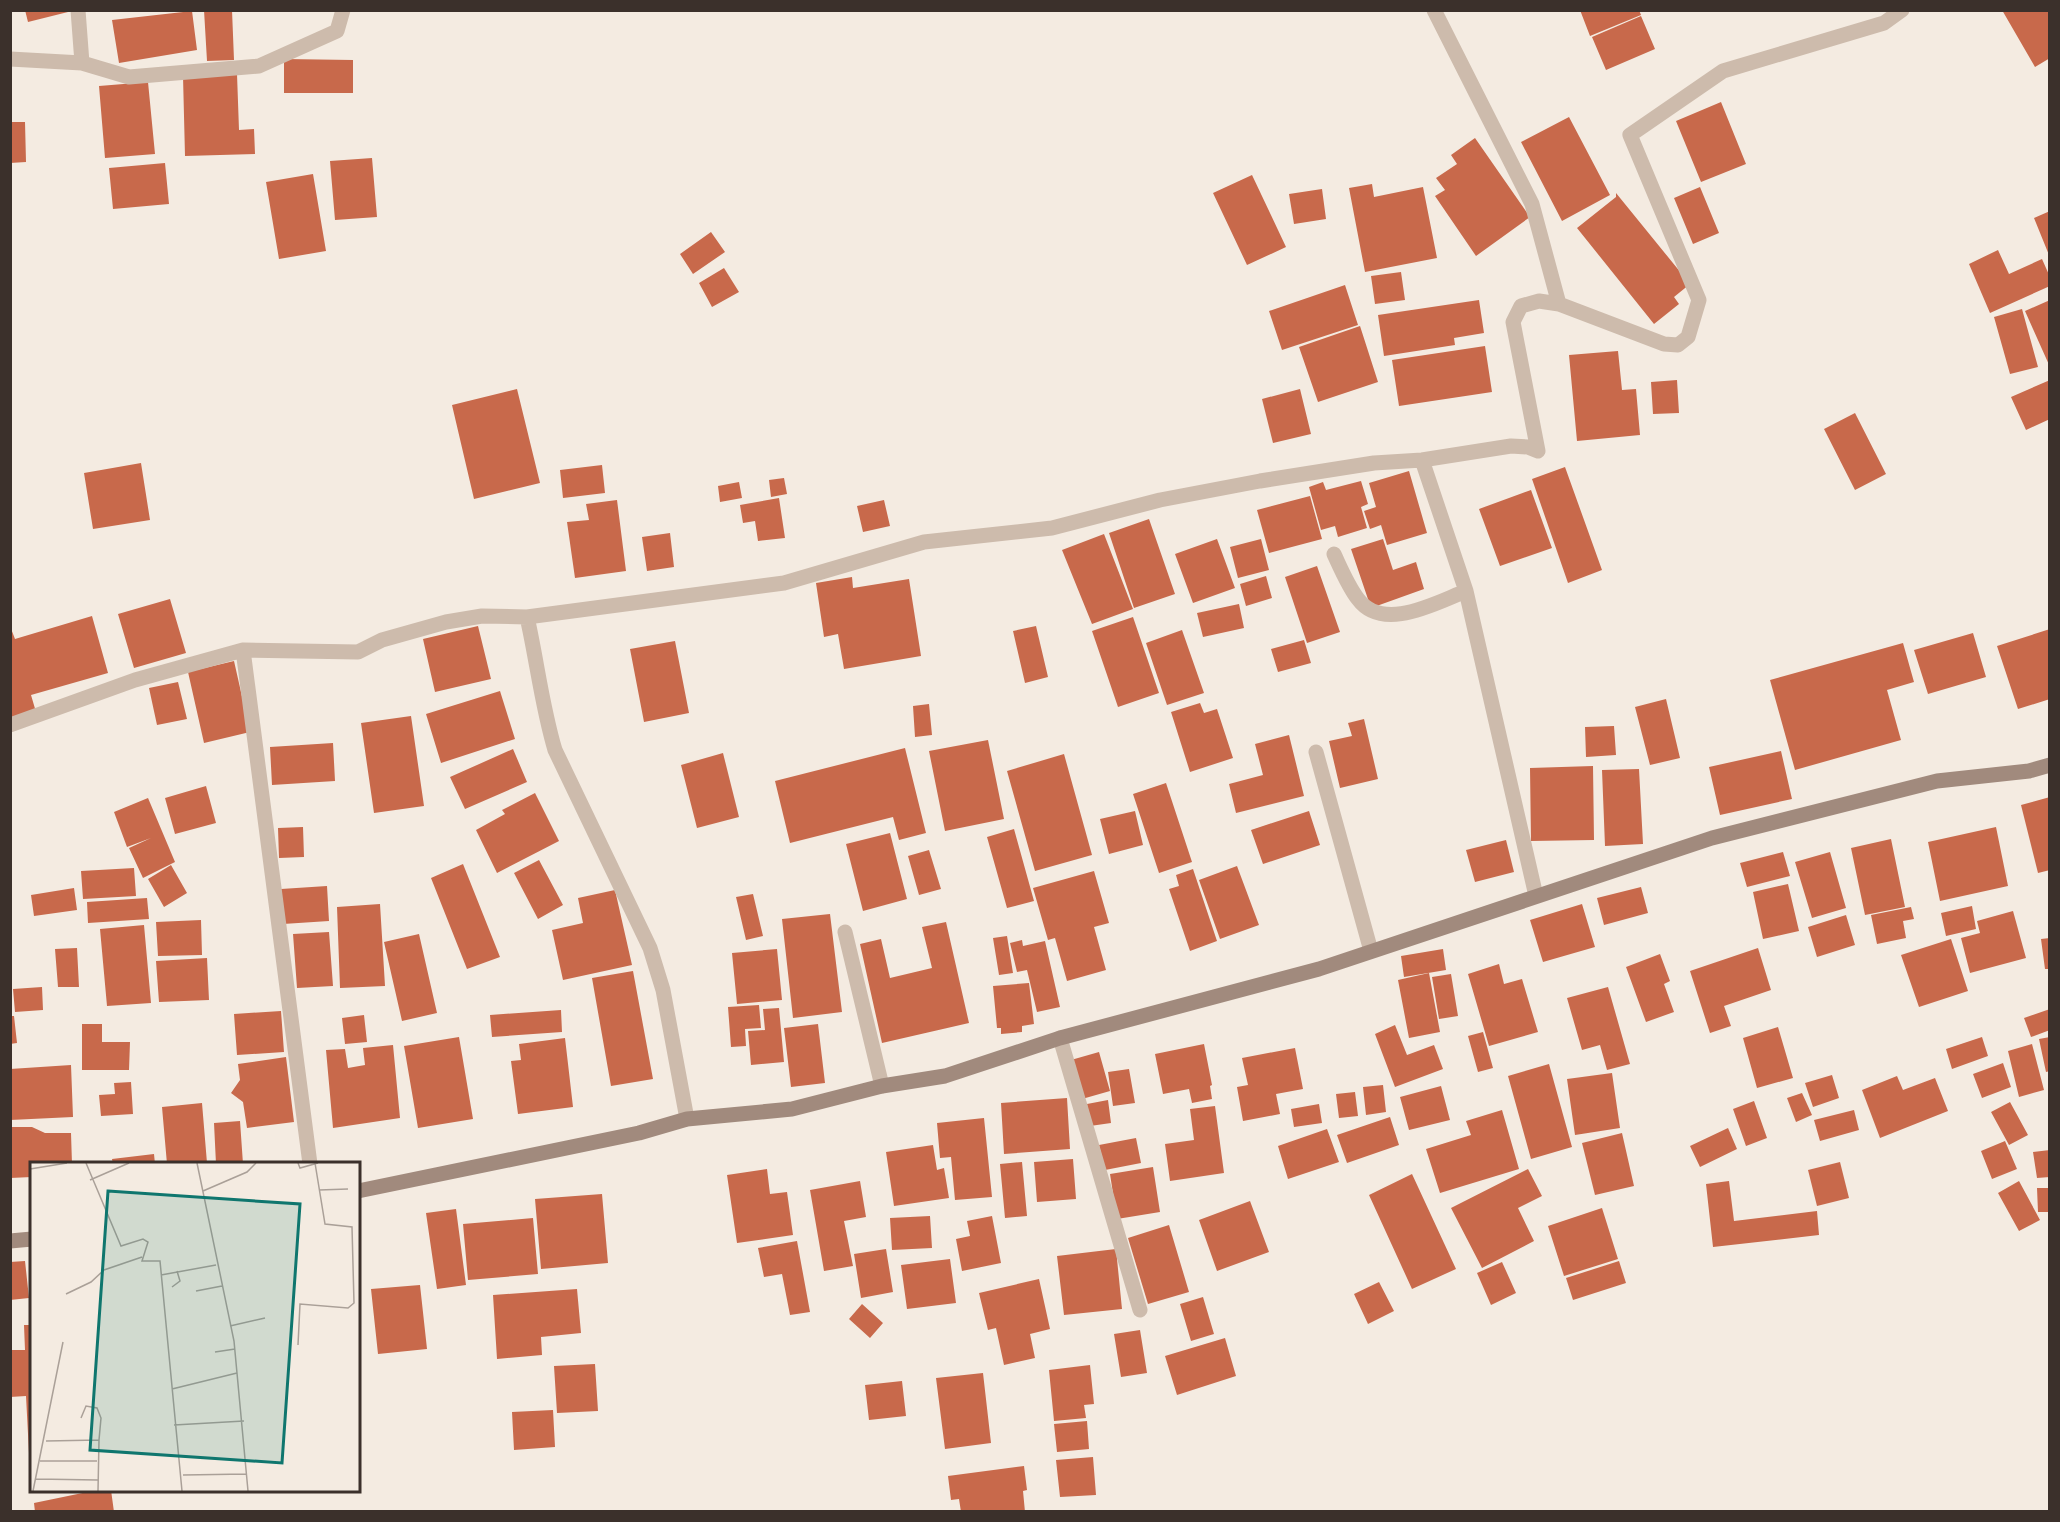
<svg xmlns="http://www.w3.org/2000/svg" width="2060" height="1522" viewBox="0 0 2060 1522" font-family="Signika,sans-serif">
<rect width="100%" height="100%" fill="#f4ebe1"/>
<path fill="#c8694b" d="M 25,10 L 72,10 L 72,11 L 28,22 Z
M 204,10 L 232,10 L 234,60 L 207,61 Z
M 1580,10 L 1639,10 L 1641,15 L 1590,36 Z
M 2002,10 L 2050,10 L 2050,58 L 2035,67 Z
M 192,11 L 197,50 L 119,63 L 112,20 Z
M 1641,16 L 1655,49 L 1606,70 L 1592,37 Z
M 284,59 L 353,60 L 353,93 L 284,93 Z
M 237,74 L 239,130 L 254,129 L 255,154 L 185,156 L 183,76 Z
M 148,82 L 155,154 L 105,158 L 99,86 Z
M 1721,102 L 1746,164 L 1701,182 L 1676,121 Z
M 1569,117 L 1610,195 L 1562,221 L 1521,142 Z
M 10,122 L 25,122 L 26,162 L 10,163 Z
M 1475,138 L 1530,217 L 1476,256 L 1435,196 L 1445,190 L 1436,178 L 1457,164 L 1451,155 Z
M 372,158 L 377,217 L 335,220 L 330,161 Z
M 165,163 L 169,204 L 113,209 L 109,168 Z
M 313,174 L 326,251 L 279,259 L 266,182 Z
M 1252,175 L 1286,247 L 1247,265 L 1213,193 Z
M 1372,184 L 1374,197 L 1423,187 L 1437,258 L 1365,272 L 1349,188 Z
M 1700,187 L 1719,233 L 1693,244 L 1674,198 Z
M 1322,189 L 1326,219 L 1294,224 L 1289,194 Z
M 1616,193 L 1690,284 L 1674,297 L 1679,304 L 1654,324 L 1577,228 L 1616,197 Z
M 2050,211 L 2050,255 L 2049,255 L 2034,218 Z
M 711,232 L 725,252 L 693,274 L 680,254 Z
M 1998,250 L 2009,274 L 2042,259 L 2050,277 L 2050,286 L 1990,313 L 1969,264 Z
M 724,268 L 739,292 L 712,307 L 699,283 Z
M 1401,272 L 1405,300 L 1375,304 L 1371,276 Z
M 1345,285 L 1358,325 L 1282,350 L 1269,311 Z
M 1479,300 L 1484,333 L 1454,338 L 1455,345 L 1384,356 L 1378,315 Z
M 2050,300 L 2050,367 L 2025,311 Z
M 2022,309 L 2038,367 L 2010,374 L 1994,317 Z
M 1360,326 L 1378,382 L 1318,402 L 1299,347 Z
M 1485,346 L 1492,392 L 1399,406 L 1392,360 Z
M 1618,351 L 1622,390 L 1636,389 L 1640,435 L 1577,441 L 1569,355 Z
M 1677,380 L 1679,413 L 1653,414 L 1651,382 Z
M 2050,380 L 2050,419 L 2026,430 L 2011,397 Z
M 517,389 L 540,483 L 474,499 L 452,405 Z
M 1300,389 L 1311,434 L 1273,443 L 1262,399 Z
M 1855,413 L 1886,474 L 1855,490 L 1824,429 Z
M 141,463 L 150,520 L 93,529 L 84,473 Z
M 602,465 L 605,493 L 563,498 L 560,470 Z
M 1565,467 L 1602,570 L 1568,583 L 1532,479 Z
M 1409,471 L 1427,533 L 1387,545 L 1381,525 L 1370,529 L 1364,511 L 1376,507 L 1369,483 Z
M 784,478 L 787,494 L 771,497 L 769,480 Z
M 1361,481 L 1368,504 L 1361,507 L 1367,528 L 1338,537 L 1335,526 L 1321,530 L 1309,487 L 1323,482 L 1326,490 Z
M 739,482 L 742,498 L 720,502 L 718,486 Z
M 1531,490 L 1552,548 L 1500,566 L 1479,509 Z
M 1310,496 L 1322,539 L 1269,553 L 1257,510 Z
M 779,498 L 785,538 L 758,541 L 755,521 L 743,523 L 740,505 Z
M 617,500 L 626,571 L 575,578 L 567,522 L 589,520 L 586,504 Z
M 884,500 L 890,526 L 863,532 L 857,506 Z
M 1149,519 L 1175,594 L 1134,608 L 1109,533 Z
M 670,533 L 674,567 L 647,571 L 642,537 Z
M 1104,534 L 1133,609 L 1092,624 L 1062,550 Z
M 1217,539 L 1235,588 L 1193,603 L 1175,554 Z
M 1261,539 L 1269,570 L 1238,578 L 1230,547 Z
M 1383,539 L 1393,570 L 1416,562 L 1424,589 L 1371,608 L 1351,549 Z
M 1317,566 L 1340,632 L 1307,643 L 1285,577 Z
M 1266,576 L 1272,598 L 1246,606 L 1240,584 Z
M 852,577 L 853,588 L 909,579 L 921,656 L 844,669 L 838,634 L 824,637 L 816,583 Z
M 170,599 L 186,653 L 134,668 L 118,614 Z
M 1239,604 L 1244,628 L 1203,637 L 1197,613 Z
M 92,616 L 108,673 L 31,695 L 36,712 L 10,719 L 10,626 L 15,639 Z
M 1133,617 L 1159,693 L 1118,707 L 1092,631 Z
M 478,626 L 491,679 L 435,692 L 423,639 Z
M 1036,626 L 1048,677 L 1025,683 L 1013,631 Z
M 2050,629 L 2050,699 L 2018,709 L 1997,646 Z
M 1182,630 L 1204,693 L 1167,705 L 1146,643 Z
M 1973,633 L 1986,677 L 1928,694 L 1914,650 Z
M 1304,640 L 1311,663 L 1278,672 L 1271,649 Z
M 675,641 L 689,713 L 644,722 L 630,649 Z
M 1903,643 L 1914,682 L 1887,690 L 1901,740 L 1795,770 L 1770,680 Z
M 234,661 L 250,732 L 204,743 L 188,672 Z
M 178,682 L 187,719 L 157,725 L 149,688 Z
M 500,691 L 515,739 L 441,763 L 426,714 Z
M 1666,699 L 1680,758 L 1650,765 L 1635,707 Z
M 1200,703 L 1204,713 L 1217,709 L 1233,758 L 1190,772 L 1171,712 Z
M 929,704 L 932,735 L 915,737 L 913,706 Z
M 411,716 L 424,806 L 374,813 L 361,723 Z
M 1364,719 L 1378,779 L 1340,788 L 1329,741 L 1352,736 L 1348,723 Z
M 1614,726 L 1616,755 L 1586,757 L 1585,727 Z
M 1289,735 L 1304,796 L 1236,813 L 1229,784 L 1263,775 L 1255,744 Z
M 988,740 L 1004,819 L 945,831 L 929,751 Z
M 333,743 L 335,781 L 272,785 L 270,747 Z
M 905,748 L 926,833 L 899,840 L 893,817 L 790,843 L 775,781 Z
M 513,749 L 527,782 L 465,809 L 450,777 Z
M 1781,751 L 1792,799 L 1720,815 L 1709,767 Z
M 723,753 L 739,817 L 697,828 L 681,765 Z
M 1064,754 L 1092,855 L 1035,871 L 1007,771 Z
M 1593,766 L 1594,840 L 1531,841 L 1530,768 Z
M 1639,769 L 1643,844 L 1605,846 L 1602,770 Z
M 1166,783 L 1192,862 L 1159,873 L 1133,794 Z
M 206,786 L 216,823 L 175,834 L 165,798 Z
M 535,793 L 559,841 L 497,873 L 476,830 L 505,814 L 502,810 Z
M 2050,797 L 2050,870 L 2038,873 L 2021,805 Z
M 148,798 L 175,862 L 143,878 L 129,848 L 151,838 L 127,847 L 114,812 Z
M 1135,811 L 1143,845 L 1109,854 L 1100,819 Z
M 1309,811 L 1320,845 L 1263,864 L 1251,830 Z
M 303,827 L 304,857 L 279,858 L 278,828 Z
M 1996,827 L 2008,886 L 1940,901 L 1928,842 Z
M 1014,829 L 1034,901 L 1007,908 L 987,837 Z
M 890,833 L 907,899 L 863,911 L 846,844 Z
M 1891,839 L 1905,907 L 1865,915 L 1851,848 Z
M 1506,840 L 1514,872 L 1475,882 L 1466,850 Z
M 929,850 L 941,889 L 919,895 L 908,856 Z
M 1783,852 L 1790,876 L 1747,887 L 1740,863 Z
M 1830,852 L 1846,908 L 1812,918 L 1795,862 Z
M 539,860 L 563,905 L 538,919 L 514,873 Z
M 463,864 L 500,957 L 467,969 L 431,878 Z
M 171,865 L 187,893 L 164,907 L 148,879 Z
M 1237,866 L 1259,925 L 1220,939 L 1199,880 Z
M 134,868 L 136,896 L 83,899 L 81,871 Z
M 1193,869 L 1217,941 L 1190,951 L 1169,889 L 1179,886 L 1176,875 Z
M 1094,871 L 1109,923 L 1094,927 L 1106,970 L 1067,981 L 1055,938 L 1048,940 L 1033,888 Z
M 1788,884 L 1799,931 L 1763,939 L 1753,892 Z
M 327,886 L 329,921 L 283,924 L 281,889 Z
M 1641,887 L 1648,913 L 1604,925 L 1597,898 Z
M 74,888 L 77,910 L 34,916 L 31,895 Z
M 615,890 L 632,965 L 563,980 L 552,930 L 583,923 L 578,898 Z
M 753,894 L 763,936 L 746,940 L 736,897 Z
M 147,898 L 149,919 L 88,923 L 87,902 Z
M 380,904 L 385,986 L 340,988 L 337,907 Z
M 1582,904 L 1595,947 L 1543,962 L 1530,920 Z
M 1972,906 L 1976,929 L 1946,936 L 1941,913 Z
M 1911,907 L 1914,919 L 1903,921 L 1906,938 L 1877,944 L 1871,915 Z
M 2013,911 L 2026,958 L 1970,973 L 1961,938 L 1980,933 L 1977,921 Z
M 830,914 L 842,1012 L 793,1018 L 782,919 Z
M 1846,915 L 1855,945 L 1817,957 L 1808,927 Z
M 201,920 L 202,955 L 158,956 L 156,922 Z
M 946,922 L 969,1023 L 882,1043 L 860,944 L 881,939 L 890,978 L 932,968 L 922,927 Z
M 144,925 L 151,1003 L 107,1006 L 100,929 Z
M 329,932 L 333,986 L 297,988 L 293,934 Z
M 419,934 L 437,1013 L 402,1021 L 384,942 Z
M 1007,936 L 1013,973 L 999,975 L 993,938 Z
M 2050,938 L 2050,969 L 2045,969 L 2041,939 Z
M 1951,939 L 1968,991 L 1919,1007 L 1901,955 Z
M 1022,940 L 1023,946 L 1045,941 L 1060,1007 L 1037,1012 L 1027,970 L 1017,972 L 1010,943 Z
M 77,948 L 79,987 L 58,987 L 55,949 Z
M 1758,948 L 1771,990 L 1724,1006 L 1731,1026 L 1710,1033 L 1690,971 Z
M 777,949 L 782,1000 L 737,1004 L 732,953 Z
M 1443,949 L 1446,970 L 1404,977 L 1401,956 Z
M 1660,954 L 1670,981 L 1664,984 L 1674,1012 L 1646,1022 L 1626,967 Z
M 207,958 L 209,1000 L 159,1002 L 156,961 Z
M 1499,964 L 1504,984 L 1522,979 L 1538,1032 L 1489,1046 L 1468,974 Z
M 633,971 L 653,1079 L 611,1086 L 592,978 Z
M 1429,973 L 1440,1032 L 1409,1038 L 1398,980 Z
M 1451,974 L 1458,1016 L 1439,1019 L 1432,977 Z
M 1029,983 L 1034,1024 L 1022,1026 L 1022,1032 L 1001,1034 L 1001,1028 L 997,1028 L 993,986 Z
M 42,987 L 43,1010 L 15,1012 L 13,989 Z
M 1608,987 L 1630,1064 L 1607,1070 L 1600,1045 L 1582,1050 L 1567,998 Z
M 759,1005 L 761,1028 L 745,1029 L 746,1046 L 731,1047 L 728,1007 Z
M 779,1008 L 784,1062 L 751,1065 L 748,1031 L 765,1030 L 763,1009 Z
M 2050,1009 L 2050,1030 L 2031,1037 L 2024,1018 Z
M 561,1010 L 562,1032 L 492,1037 L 490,1015 Z
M 281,1011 L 284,1052 L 237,1055 L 234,1014 Z
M 364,1015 L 367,1042 L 345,1044 L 342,1018 Z
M 10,1016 L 14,1016 L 17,1043 L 10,1044 Z
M 82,1024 L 102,1024 L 102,1042 L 130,1042 L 129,1070 L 82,1070 Z
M 818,1024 L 825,1083 L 791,1087 L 784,1028 Z
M 1395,1025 L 1407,1055 L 1434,1045 L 1443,1069 L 1395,1087 L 1375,1034 Z
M 1778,1027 L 1793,1078 L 1757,1088 L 1743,1038 Z
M 1483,1032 L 1493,1068 L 1478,1072 L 1468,1036 Z
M 459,1037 L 473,1119 L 418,1128 L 404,1046 Z
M 1982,1037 L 1988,1056 L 1952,1069 L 1946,1049 Z
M 2050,1037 L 2050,1071 L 2046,1072 L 2039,1039 Z
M 565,1038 L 573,1107 L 518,1114 L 511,1061 L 521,1060 L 519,1044 Z
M 1204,1044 L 1212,1085 L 1210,1086 L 1212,1099 L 1192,1103 L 1189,1089 L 1163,1094 L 1155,1054 Z
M 2032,1044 L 2044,1090 L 2019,1097 L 2008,1051 Z
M 393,1045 L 400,1118 L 333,1128 L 326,1050 L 345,1049 L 348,1068 L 365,1065 L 363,1048 Z
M 1295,1048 L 1303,1089 L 1276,1094 L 1280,1114 L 1243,1121 L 1237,1087 L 1248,1085 L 1242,1058 Z
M 1099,1052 L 1110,1091 L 1082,1099 L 1071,1060 Z
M 286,1057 L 294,1122 L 247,1128 L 243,1102 L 231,1093 L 240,1080 L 238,1064 Z
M 2003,1063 L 2011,1087 L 1982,1098 L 1973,1074 Z
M 1549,1064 L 1572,1147 L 1531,1159 L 1508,1076 Z
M 71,1065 L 73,1117 L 10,1120 L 10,1069 Z
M 1129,1069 L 1135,1103 L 1113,1106 L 1108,1072 Z
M 1612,1073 L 1620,1128 L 1575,1135 L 1567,1079 Z
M 1832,1075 L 1839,1098 L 1813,1107 L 1805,1083 Z
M 1897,1076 L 1903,1090 L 1935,1078 L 1948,1111 L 1880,1138 L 1862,1090 Z
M 131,1082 L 133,1114 L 101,1116 L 99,1095 L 115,1094 L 114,1083 Z
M 1383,1085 L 1386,1112 L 1366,1115 L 1363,1087 Z
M 1441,1086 L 1450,1120 L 1409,1130 L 1400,1097 Z
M 1355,1092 L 1358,1116 L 1339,1118 L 1336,1094 Z
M 1802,1093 L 1812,1115 L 1796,1122 L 1787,1098 Z
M 1067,1098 L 1070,1149 L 1004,1154 L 1001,1103 Z
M 1108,1100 L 1111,1123 L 1090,1126 L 1087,1104 Z
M 1754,1101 L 1767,1138 L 1746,1146 L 1733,1109 Z
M 2010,1102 L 2028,1135 L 2009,1145 L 1991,1112 Z
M 202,1103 L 207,1163 L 167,1164 L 162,1107 Z
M 1319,1104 L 1322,1123 L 1294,1127 L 1291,1109 Z
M 1215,1106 L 1224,1173 L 1170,1181 L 1165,1144 L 1194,1140 L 1190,1109 Z
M 1502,1110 L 1519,1169 L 1440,1193 L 1426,1149 L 1471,1135 L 1466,1121 Z
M 1854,1110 L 1859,1130 L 1820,1141 L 1814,1120 Z
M 1390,1117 L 1399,1145 L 1347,1163 L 1337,1135 Z
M 984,1118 L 992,1197 L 955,1200 L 951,1157 L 940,1158 L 937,1123 Z
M 240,1121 L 243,1164 L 216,1164 L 214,1123 Z
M 10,1127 L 32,1127 L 45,1133 L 71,1133 L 72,1164 L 32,1164 L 32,1177 L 10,1178 Z
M 1728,1128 L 1737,1149 L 1700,1167 L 1690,1146 Z
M 1327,1129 L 1339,1162 L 1288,1179 L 1278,1146 Z
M 1622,1133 L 1634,1186 L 1595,1195 L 1582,1143 Z
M 1136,1138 L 1141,1163 L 1105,1170 L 1099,1145 Z
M 2005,1141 L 2017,1169 L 1992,1179 L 1981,1151 Z
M 933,1145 L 937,1170 L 944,1168 L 949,1198 L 894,1206 L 886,1152 Z
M 2050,1150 L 2050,1177 L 2037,1178 L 2033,1152 Z
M 154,1154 L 155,1164 L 113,1164 L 112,1159 Z
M 1073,1159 L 1076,1199 L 1037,1202 L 1034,1162 Z
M 1022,1162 L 1027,1216 L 1005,1218 L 1000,1164 Z
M 1840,1162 L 1849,1198 L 1817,1206 L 1808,1170 Z
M 1153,1167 L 1160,1212 L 1117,1219 L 1110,1174 Z
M 767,1169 L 770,1194 L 787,1192 L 793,1235 L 737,1243 L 727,1175 Z
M 1528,1169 L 1542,1196 L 1518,1208 L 1534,1241 L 1482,1268 L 1451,1208 Z
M 1412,1174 L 1456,1269 L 1412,1289 L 1369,1195 Z
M 860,1181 L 866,1217 L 844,1221 L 853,1266 L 824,1271 L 810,1190 Z
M 1729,1181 L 1734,1221 L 1817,1211 L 1819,1235 L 1713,1247 L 1706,1184 Z
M 2019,1181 L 2040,1220 L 2019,1231 L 1998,1193 Z
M 2037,1188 L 2050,1188 L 2050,1212 L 2038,1212 Z
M 602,1194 L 608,1263 L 541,1269 L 535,1199 Z
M 1250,1201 L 1269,1252 L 1217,1271 L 1199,1220 Z
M 1602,1208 L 1618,1259 L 1564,1276 L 1548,1226 Z
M 456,1209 L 466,1285 L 437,1289 L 426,1213 Z
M 930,1216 L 932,1248 L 892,1250 L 890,1218 Z
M 992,1216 L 1001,1263 L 962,1271 L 956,1239 L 970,1236 L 967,1221 Z
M 533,1218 L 538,1274 L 468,1280 L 463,1224 Z
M 1169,1225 L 1189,1292 L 1148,1304 L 1128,1238 Z
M 797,1241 L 810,1312 L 790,1315 L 782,1274 L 764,1277 L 758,1248 Z
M 886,1249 L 893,1292 L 861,1298 L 854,1254 Z
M 1116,1249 L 1122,1309 L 1064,1315 L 1057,1256 Z
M 950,1259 L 956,1303 L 907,1309 L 901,1265 Z
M 25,1261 L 29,1298 L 10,1300 L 10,1262 Z
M 1619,1261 L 1626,1283 L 1573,1300 L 1566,1278 Z
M 1502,1262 L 1516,1293 L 1491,1305 L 1477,1273 Z
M 1039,1279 L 1050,1329 L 1030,1334 L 1035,1358 L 1004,1365 L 996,1328 L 988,1330 L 979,1293 Z
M 1379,1282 L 1394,1311 L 1368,1324 L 1354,1294 Z
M 420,1285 L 427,1349 L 378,1354 L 371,1289 Z
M 577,1289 L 581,1333 L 541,1337 L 542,1355 L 497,1359 L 493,1295 Z
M 1203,1297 L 1214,1334 L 1191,1341 L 1180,1304 Z
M 862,1304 L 883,1323 L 870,1338 L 849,1319 Z
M 24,1325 L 32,1325 L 32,1453 L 29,1453 L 26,1396 L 10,1397 L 10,1350 L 25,1350 Z
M 1140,1330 L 1147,1373 L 1121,1377 L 1114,1334 Z
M 1225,1338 L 1236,1376 L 1177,1395 L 1165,1356 Z
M 595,1364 L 598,1411 L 557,1413 L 554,1366 Z
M 1090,1365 L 1094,1404 L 1084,1405 L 1086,1418 L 1054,1421 L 1049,1370 Z
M 983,1373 L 991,1443 L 945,1449 L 936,1378 Z
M 902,1381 L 906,1416 L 869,1420 L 865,1385 Z
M 553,1410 L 555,1447 L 514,1450 L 512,1412 Z
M 1087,1421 L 1089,1449 L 1057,1452 L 1054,1424 Z
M 1093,1457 L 1096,1495 L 1060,1497 L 1056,1460 Z
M 1024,1466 L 1027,1490 L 1023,1491 L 1025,1512 L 961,1512 L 959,1499 L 951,1500 L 948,1476 Z
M 97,1490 L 111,1490 L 114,1512 L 35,1512 L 34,1503 Z"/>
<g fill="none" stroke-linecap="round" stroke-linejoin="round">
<path stroke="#cdbbac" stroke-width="15" d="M 1434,10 L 1532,204 L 1559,304
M 10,59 L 82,63 L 78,10
M 82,63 L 129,77 L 259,66 L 337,31 L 343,10
M 1422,460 L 1466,591 L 1536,896
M 1334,554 C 1341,569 1348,586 1358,599 C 1383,633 1437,602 1466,591
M 527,617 C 537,661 542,707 555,750 L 650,948 L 663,990 L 687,1119
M 243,650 L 310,1164
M 10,725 L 135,680 L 243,650 L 358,652 L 382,640 L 446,622 L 482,616 L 527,617 L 784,583 L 924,542 L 1052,528 L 1160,500 L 1260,481 L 1374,463 L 1422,460 L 1511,446 L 1528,447 L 1538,451 L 1513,322 L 1521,306 L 1539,301 L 1559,304 L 1664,344 L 1678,345 L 1688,337 L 1699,300 L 1630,135 L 1723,71 L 1884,23 L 1902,10
M 1316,752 L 1371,951
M 845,932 L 882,1086
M 1060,1038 L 1140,1310"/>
<path stroke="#a18a7d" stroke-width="15" d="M 358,1191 L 639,1133 L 687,1119 L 792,1109 L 882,1086 L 945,1076 L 1060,1038 L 1319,969 L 1712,838 L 1937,781 L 2029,771 L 2050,765
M 10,1241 L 32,1239"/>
</g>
<g transform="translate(30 1162)">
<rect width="330" height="330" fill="#f4ebe1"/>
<path fill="none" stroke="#aaa098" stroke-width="1.5" d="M 56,1 L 91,84 L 113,77 L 118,80 L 112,99 L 130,99 L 152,329M 167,1 L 204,179 L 218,329M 268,1 L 270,6 L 288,1M 0,7 L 37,1M 60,18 L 99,1M 289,28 L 318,27M 173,29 L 217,10 L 226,1M 131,113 L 186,103M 142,125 L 150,119 L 147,109M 166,129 L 192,124M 36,132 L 61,120 L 74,108 L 112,95M 200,164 L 235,156M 268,183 L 270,142 L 318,146 L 324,141 L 322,65 L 295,62 L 285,1M 185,190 L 205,187M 142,227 L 207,211M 51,256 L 56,244 L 67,246 L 71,256 L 69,278M 144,263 L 214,259M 16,279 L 69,278 L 68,329M 10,299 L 67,299M 153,313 L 217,312M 6,317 L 68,318M 3,329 L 33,180"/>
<path fill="#0f766e" fill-opacity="0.15" stroke="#0f766e" stroke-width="3" d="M 78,29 L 270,42 L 252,301 L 60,288 Z"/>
<rect width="330" height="330" fill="none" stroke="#3b302b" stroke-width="3"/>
</g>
<rect width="2060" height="1522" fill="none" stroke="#3b302b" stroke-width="24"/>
</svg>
